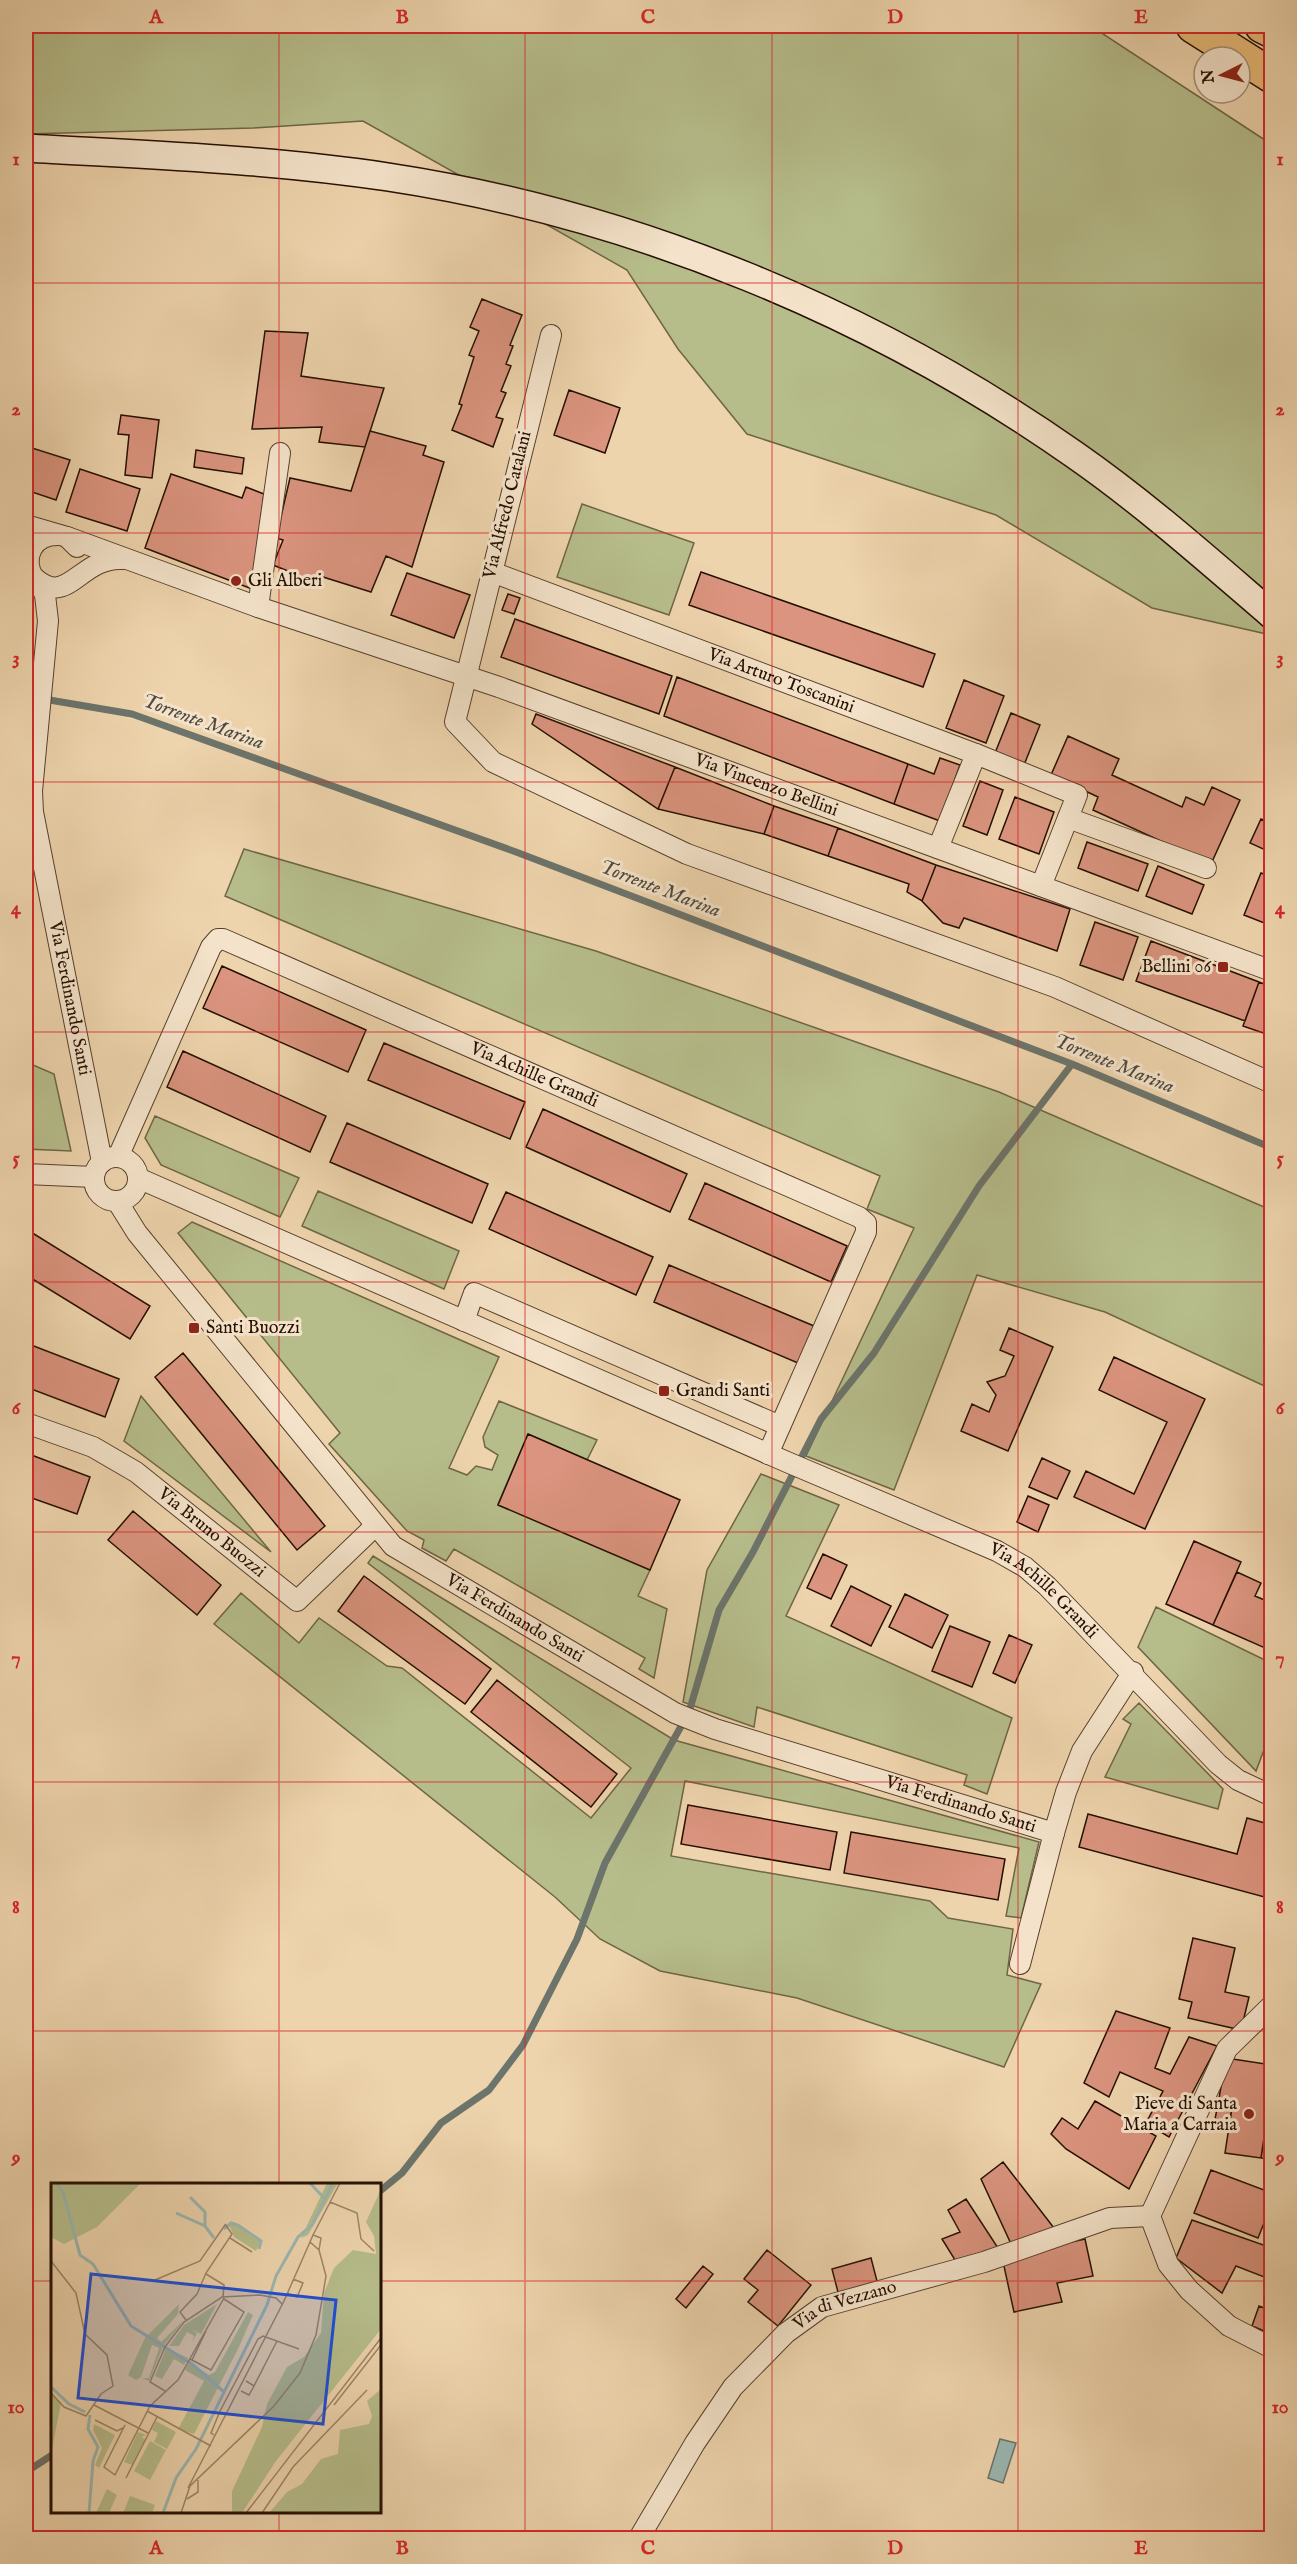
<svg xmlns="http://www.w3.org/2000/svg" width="1297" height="2564" viewBox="0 0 1297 2564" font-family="'IM FELL English',serif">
<rect width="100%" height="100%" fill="#eed4ad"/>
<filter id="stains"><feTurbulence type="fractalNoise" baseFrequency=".00333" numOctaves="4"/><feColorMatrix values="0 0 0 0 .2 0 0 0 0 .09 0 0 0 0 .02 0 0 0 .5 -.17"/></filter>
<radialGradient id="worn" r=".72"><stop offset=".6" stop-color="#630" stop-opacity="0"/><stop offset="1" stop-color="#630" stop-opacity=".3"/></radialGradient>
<path fill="#b6bd8b" stroke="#6e6646" stroke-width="1.5" d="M 26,26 L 1091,26 L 1271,144 L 1271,635 L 1152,608 L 996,515 L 747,434 L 678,349 L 627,270 L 363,121 L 253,128 L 26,134 Z
M 582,504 L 694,543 L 669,615 L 557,577 Z
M 244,849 L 596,951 L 999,1092 L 1271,1210 L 1271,1389 L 1105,1312 L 977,1275 L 894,1490 L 806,1456 L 914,1228 L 867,1209 L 880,1176 L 225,896 Z
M 26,1062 L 54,1074 L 71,1151 L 26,1149 Z
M 155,1116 L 299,1178 L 280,1217 L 161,1165 L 145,1138 Z
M 318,1191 L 459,1251 L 444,1289 L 302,1226 Z
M 192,1222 L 499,1357 L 449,1468 L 467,1475 L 476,1466 L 492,1470 L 498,1455 L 485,1447 L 483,1437 L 499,1401 L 597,1440 L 587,1460 L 528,1434 L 498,1504 L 650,1570 L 638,1596 L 667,1609 L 654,1678 L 639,1669 L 645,1658 L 454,1549 L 446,1561 L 422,1548 L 424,1540 L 407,1531 L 329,1444 L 340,1433 L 178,1233 Z
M 141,1396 L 271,1552 L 124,1441 Z
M 761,1474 L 839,1505 L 786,1616 L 1012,1718 L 987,1794 L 964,1785 L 967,1775 L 757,1707 L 754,1727 L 683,1702 L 707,1570 Z
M 373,1556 L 674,1740 L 1039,1842 L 1021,1918 L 1006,1916 L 1019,1848 L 685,1781 L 671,1856 L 930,1901 L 948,1918 L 1013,1929 L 1007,1975 L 1041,1984 L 1004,2067 L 797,1998 L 660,1971 L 600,1939 L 555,1897 L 214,1624 L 241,1593 L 299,1643 L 319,1618 L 387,1666 L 402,1668 L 591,1818 L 631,1768 L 368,1563 Z
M 1156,1607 L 1271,1663 L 1271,1731 L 1256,1771 L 1138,1647 Z
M 1139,1703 L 1223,1789 L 1218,1809 L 1105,1777 L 1131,1724 L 1123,1719 Z"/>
<path fill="#9bb7b2" stroke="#6c746b" stroke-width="1.5" d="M 1000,2439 L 1016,2443 L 1003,2483 L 988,2478 Z"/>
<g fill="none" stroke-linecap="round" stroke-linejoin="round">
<path stroke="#6c746b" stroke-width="7" d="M 26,696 L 132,714 L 516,852 L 1072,1064 L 1272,1148
M 380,2191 L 402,2173 L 441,2123 L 489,2090 L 523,2045 L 577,1939 L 605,1863 L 689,1712 L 719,1610 L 753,1552 L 821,1419 L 874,1353 L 979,1186 L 1072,1064
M 26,2472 L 52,2455"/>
</g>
<path fill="#db947f" stroke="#250f01" stroke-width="1.5" d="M 482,299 L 522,315 L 510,345 L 513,346 L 506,364 L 511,366 L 501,391 L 506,393 L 496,417 L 503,419 L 493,447 L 452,430 L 462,405 L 459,404 L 474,357 L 469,355 L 479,331 L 470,327 Z
M 265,331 L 308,333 L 301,376 L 384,388 L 365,447 L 319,442 L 322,427 L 252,429 Z
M 569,390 L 620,408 L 605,453 L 554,435 Z
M 121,415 L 159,420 L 152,478 L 125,475 L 129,435 L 118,434 Z
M 370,431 L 426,446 L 423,455 L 444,462 L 412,567 L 386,556 L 371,592 L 323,577 L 320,584 L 273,565 L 283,540 L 276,538 L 290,478 L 351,491 Z
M 32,448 L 70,460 L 56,500 L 26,490 L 26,468 Z
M 196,450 L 244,458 L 242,474 L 194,467 Z
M 80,469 L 140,489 L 127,531 L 66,512 Z
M 171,474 L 242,498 L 246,487 L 264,494 L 252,589 L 145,548 Z
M 701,572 L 935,654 L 923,687 L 689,605 Z
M 407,573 L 470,595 L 454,638 L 391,615 Z
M 508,594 L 520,598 L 514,614 L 502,610 Z
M 515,619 L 672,676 L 659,714 L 501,657 Z
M 677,677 L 908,764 L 894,804 L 664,716 Z
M 964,680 L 1004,696 L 986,743 L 946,728 Z
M 1011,713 L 1040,725 L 1024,765 L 995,753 Z
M 536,714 L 675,767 L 658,809 L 532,724 Z
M 1068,736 L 1119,759 L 1112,775 L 1182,807 L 1186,797 L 1204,805 L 1212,787 L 1240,800 L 1211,864 L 1093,810 L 1098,797 L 1051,775 Z
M 940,758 L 960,765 L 940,821 L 894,804 L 908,764 L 934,774 Z
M 675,767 L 774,806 L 764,834 L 658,809 Z
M 980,781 L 1003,790 L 987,835 L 963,826 Z
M 1015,797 L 1054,812 L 1039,854 L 999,839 Z
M 774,806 L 838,828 L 828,856 L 764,834 Z
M 1261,819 L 1272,824 L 1272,853 L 1250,843 Z
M 838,828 L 936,865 L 922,901 L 907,892 L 909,884 L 828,856 Z
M 1087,842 L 1148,864 L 1138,891 L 1078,868 Z
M 936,865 L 1070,909 L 1057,951 L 964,918 L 959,928 L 943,923 L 922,901 Z
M 1158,866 L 1204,885 L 1192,914 L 1146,896 Z
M 1261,873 L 1272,877 L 1272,926 L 1244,915 Z
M 1095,922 L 1138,937 L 1123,980 L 1080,965 Z
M 1151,941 L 1259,982 L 1245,1021 L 1136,981 Z
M 222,966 L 366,1030 L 348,1072 L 203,1008 Z
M 1259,982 L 1272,987 L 1272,1036 L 1243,1026 Z
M 384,1043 L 525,1102 L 510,1139 L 368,1080 Z
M 183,1051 L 326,1116 L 310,1152 L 167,1087 Z
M 543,1109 L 687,1174 L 670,1212 L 526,1147 Z
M 347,1123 L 488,1184 L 472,1223 L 330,1162 Z
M 705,1183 L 847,1246 L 831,1282 L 689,1219 Z
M 506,1192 L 653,1257 L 636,1295 L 489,1229 Z
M 26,1229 L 150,1306 L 130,1339 L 26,1275 Z
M 669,1265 L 814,1326 L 798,1363 L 654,1302 Z
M 1009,1328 L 1053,1347 L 1008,1451 L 961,1431 L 972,1404 L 989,1412 L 996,1395 L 987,1382 L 1005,1376 L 1014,1356 L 1000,1350 Z
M 26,1343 L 119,1379 L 105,1417 L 26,1387 Z
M 183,1353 L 325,1526 L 297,1550 L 155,1377 Z
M 1114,1357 L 1205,1399 L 1145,1529 L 1074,1497 L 1086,1471 L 1134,1494 L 1167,1422 L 1099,1390 Z
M 528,1434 L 680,1500 L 650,1570 L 498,1505 Z
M 26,1453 L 90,1477 L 77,1514 L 26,1496 Z
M 1042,1458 L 1070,1471 L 1057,1499 L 1029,1487 Z
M 1028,1496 L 1049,1505 L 1038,1532 L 1017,1522 Z
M 133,1511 L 221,1585 L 197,1615 L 108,1540 Z
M 1194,1541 L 1241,1562 L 1213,1625 L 1166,1604 Z
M 823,1554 L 847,1565 L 831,1599 L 807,1588 Z
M 1237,1572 L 1261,1583 L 1255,1596 L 1272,1603 L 1272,1651 L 1213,1625 Z
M 364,1576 L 491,1669 L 465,1704 L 338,1611 Z
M 851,1586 L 891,1606 L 871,1646 L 831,1626 Z
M 905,1594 L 948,1615 L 932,1648 L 889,1627 Z
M 950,1626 L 990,1642 L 972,1687 L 932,1671 Z
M 1009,1635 L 1032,1645 L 1015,1683 L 993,1673 Z
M 497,1680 L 617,1774 L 591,1807 L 471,1712 Z
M 688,1805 L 837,1832 L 830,1870 L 681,1844 Z
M 1088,1814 L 1237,1854 L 1247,1818 L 1272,1825 L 1272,1899 L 1079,1847 Z
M 851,1832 L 1005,1859 L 998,1900 L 844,1873 Z
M 1193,1938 L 1235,1948 L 1225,1992 L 1249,1997 L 1241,2030 L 1188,2018 L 1192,2002 L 1179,1999 Z
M 1116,2011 L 1170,2028 L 1155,2068 L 1170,2074 L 1189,2037 L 1217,2046 L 1169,2137 L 1146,2123 L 1163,2091 L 1120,2072 L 1109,2097 L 1084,2083 Z
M 1226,2058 L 1272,2065 L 1272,2090 L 1261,2158 L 1225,2153 L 1232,2107 L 1218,2104 Z
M 1095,2101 L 1156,2136 L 1129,2189 L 1066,2149 L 1051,2134 L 1062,2118 L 1078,2129 Z
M 1218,2104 L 1232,2107 L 1230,2122 L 1215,2119 Z
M 1269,2104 L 1272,2105 L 1272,2160 L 1261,2158 Z
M 1003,2162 L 1054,2228 L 1012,2246 L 981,2179 Z
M 1211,2170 L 1272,2193 L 1272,2203 L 1258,2238 L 1194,2213 Z
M 966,2199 L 998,2248 L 955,2260 L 942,2239 L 960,2232 L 948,2210 Z
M 1192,2220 L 1272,2248 L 1272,2280 L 1236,2266 L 1222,2293 L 1176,2258 Z
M 1085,2239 L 1093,2276 L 1057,2283 L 1062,2302 L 1014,2312 L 1002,2257 Z
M 767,2250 L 811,2285 L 778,2326 L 748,2302 L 758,2290 L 744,2279 Z
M 871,2258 L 878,2285 L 839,2296 L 832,2269 Z
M 703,2266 L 713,2274 L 686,2308 L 676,2299 Z
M 1259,2306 L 1272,2311 L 1272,2334 L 1252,2326 Z"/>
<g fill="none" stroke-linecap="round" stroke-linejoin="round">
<defs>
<g id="street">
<path d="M 551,335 L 455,722 L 493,762 L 687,854 L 1055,987 L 1272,1083"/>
<path d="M 26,525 L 67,537 L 77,547"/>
<path id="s1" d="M 67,537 L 258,607 L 499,687 L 1272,971"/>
<path d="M 26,569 C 67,617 76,556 123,559"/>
<path id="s2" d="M 492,572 L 976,754 L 938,848"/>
<path d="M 34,579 C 21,557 33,534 59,535"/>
<path id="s3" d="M 40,584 L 45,595 L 48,621 L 32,791 L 33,812 L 102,1162"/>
<path d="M 258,607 L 280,453"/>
<path d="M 976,754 L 1077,795 L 1041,886"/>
<path d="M 1068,818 L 1206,868"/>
<circle cx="116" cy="1179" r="22"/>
<path id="s4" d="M 118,1157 L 211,947 L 218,939 L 223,939 L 859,1217 L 866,1223 L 866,1232 L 768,1454"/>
<path d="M 26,1174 L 94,1177"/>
<path id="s5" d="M 138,1178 L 787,1462 L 997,1551 L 1025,1567 L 1047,1586 L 1218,1764 L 1238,1780 L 1272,1796"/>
<path id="s6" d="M 117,1201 L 137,1233 L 393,1546 L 675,1713 L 715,1729 L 1054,1833 L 1066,1792 L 1082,1751 L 1133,1672"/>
<path d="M 464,1321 L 474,1293 L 780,1426"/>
<path id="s7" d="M 26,1423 L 93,1447 L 136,1472 L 297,1601 L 375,1526"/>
<path d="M 1020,1964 L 1054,1833"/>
<path d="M 1150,2216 L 1227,2049 L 1272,2005"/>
<path d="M 1150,2216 L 1168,2264 L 1189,2290 L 1229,2326 L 1272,2348"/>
<path id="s8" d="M 639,2538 L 695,2443 L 733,2387 L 786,2333 L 822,2307 L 984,2262 L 1110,2218 L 1150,2216"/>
</g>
<path id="secondary" d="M 26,148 C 146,155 268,159 388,177 C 632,214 873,313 1075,455 C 1144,503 1208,560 1272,615"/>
<path id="highway" d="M 1193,26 L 1272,76
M 1262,26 L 1272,31"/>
</defs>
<use href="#street" stroke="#57402c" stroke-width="22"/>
<use href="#secondary" stroke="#250f01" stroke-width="30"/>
<use href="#highway" stroke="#250f01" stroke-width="36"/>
<use href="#street" stroke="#f4e3ca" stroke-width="20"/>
<use href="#secondary" stroke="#f4e3ca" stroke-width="27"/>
<use href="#highway" stroke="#e7ba76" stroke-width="33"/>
</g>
<path fill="none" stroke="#d62828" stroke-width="1.5" stroke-opacity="0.55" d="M 279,26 L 279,2184M 525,26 L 525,2538M 772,26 L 772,2538M 1018,26 L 1018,2538M 26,283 L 1272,283M 26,533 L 1272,533M 26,782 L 1272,782M 26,1032 L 1272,1032M 26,1282 L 1272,1282M 26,1532 L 1272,1532M 26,1782 L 1272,1782M 26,2031 L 1272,2031M 26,2281 L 52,2281M 380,2281 L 1272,2281M 279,2512 L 279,2538"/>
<g fill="#8f2418" stroke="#f4e3ca" stroke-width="2">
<circle cx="236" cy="581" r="6"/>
<rect x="1217" y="961" width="12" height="12" rx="3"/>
<rect x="188" y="1322" width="12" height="12" rx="3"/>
<rect x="658" y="1385" width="12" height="12" rx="3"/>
<circle cx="1249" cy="2114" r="6"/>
</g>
<g text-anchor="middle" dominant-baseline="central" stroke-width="6" stroke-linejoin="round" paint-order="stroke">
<g font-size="18" fill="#250f01" stroke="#f4e3ca">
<text transform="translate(508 505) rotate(-76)">Via Alfredo Catalani</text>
<text stroke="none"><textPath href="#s2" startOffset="309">Via Arturo Toscanini</textPath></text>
<text stroke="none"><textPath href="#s1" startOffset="742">Via Vincenzo Bellini</textPath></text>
<text stroke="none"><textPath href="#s3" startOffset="420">Via Ferdinando Santi</textPath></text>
<text stroke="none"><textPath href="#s4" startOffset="585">Via Achille Grandi</textPath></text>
<text stroke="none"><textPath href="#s7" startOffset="218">Via Bruno Buozzi</textPath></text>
<text stroke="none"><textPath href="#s5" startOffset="998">Via Achille Grandi</textPath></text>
<text stroke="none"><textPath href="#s6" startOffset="584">Via Ferdinando Santi</textPath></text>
<text stroke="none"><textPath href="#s6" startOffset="1070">Via Ferdinando Santi</textPath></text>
<text stroke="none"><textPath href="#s8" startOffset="320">Via di Vezzano</textPath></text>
</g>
<g font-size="18" fill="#250f01" stroke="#f4e3ca" text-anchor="start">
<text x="248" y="581">Gli Alberi</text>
<text x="1211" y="967" text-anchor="end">Bellini 06</text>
<text x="206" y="1328">Santi Buozzi</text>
<text x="676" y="1391">Grandi Santi</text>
<text x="1237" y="2104" text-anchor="end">Pieve di Santa<tspan x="1237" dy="21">Maria a Carraia</tspan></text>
</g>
<g font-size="20" font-style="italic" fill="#4e4a3f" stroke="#f4e3ca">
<text transform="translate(203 722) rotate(20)">Torrente Marina</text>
<text transform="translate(660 889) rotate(21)">Torrente Marina</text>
<text transform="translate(1114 1064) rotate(22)">Torrente Marina</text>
</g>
</g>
<g transform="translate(51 2183)">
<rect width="330" height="330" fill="#eed4ad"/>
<path d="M 0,0 L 90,0 L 46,44 L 13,61 L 0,54 ZM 276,0 L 287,0 L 257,52 L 250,55 ZM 330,6 L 330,146 L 225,278 L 191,330 L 181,330 L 181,308 L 211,244 L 216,221 L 236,184 L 253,174 L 270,150 L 273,110 L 283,85 L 302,67 L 325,71 L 323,53 L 315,39 ZM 178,41 L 187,42 L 209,59 L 205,68 L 183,54 ZM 128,121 L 127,131 L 106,155 L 110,159 L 133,137 L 112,164 L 98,198 L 91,195 L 98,195 L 108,165 L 101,162 L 90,194 L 85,197 L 77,192 L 94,155 ZM 166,121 L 150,151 L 140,146 L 146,150 L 141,159 L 143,153 L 136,149 L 128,163 L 118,163 L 133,142 ZM 197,129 L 202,132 L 188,164 L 143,251 L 127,246 L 153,198 L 134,187 L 138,179 L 158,192 L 164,189 ZM 115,165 L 137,175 L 133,182 L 123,176 L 111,196 L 104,193 ZM 330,206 L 330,330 L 218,330 L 236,309 L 251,301 L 270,276 L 287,271 L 289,247 L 318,241 L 321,233 L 316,218 ZM 0,208 L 10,220 L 0,271 ZM 105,238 L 125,249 L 116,266 L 103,259 L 107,250 L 101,247 ZM 43,241 L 64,252 L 48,285 L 44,282 L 51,265 L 42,247 ZM 87,249 L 95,252 L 90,254 L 94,256 L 81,282 L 73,279 ZM 99,258 L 115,267 L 99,297 L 83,288 ZM 56,306 L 66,312 L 58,330 L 45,330 ZM 79,313 L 104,322 L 101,330 L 72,330 Z" fill="#b6bd8b"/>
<path fill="none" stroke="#9bb7b2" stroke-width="3" d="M 5,0 L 12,9 L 29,72 L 42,81 L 80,143 L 141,181 L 172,208M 259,0 L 273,15M 139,14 L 154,29 L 154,42M 125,30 L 154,43 L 163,55M 173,46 L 180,40 L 187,42 L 210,58 L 208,66M 0,204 L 18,221 L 34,229M 38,330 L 42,278 L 47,264 L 37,246 L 39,232M 112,330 L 125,295 L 145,266 L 216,122 L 225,93 L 247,54 L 261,42 L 282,0"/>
<path fill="none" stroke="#9e8568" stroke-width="1.5" d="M 279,19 L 306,30 L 310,56 L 323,68M 262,52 L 289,0M 179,55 L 201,69M 0,78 L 25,110 L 34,151 L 56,172 L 62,203 L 50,211 L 35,233 L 13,224 L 0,210M 155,91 L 173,102 L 172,114M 104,97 L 149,78 L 174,42M 236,110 L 246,114 L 252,100 L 242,96M 233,118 L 259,59M 135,137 L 129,129 L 146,111 L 155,90 L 181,51 L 174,41M 139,176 L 160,187 L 193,129 L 173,116M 141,177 L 155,148M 195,198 L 203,203 L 226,158M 114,208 L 99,199 L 114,164 L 133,139 L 171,114 L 209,112 L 225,115 L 231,121M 190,208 L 198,212 L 203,203M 43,222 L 97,250M 283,222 L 330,162M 96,228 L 160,263M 44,237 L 66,248 L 72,245M 74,242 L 53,284 L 64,292 L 99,223 L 127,197 L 173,115M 163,252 L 160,250 L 169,228 L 207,156 L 212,153 L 248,166M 75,295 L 106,234M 137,305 L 233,118M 136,316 L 147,309 L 147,297M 130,330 L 139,303 L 223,223 L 249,190 L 265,152 L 275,93 L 268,67 L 259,59 L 262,52 L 270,55 L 268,67M 195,330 L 330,155M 211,330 L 242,284 L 316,207"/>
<path fill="#1d4ed8" fill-opacity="0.15" stroke="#1d4ed8" stroke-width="3" d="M 40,91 L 285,117 L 272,241 L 27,215 Z"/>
<rect width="330" height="330" fill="none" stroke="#250f01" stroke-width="3"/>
</g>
<rect width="1297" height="2564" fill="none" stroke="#eed4ad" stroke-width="66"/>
<g transform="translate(1222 75) rotate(264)"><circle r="28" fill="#f4e3ca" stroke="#a18e7a" stroke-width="1.5"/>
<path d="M0-4.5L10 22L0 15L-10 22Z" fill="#8f2418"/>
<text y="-9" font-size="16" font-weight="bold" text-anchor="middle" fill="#250f01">N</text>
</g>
<rect x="33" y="33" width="1231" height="2498" fill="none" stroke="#d62828" stroke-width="2"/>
<g font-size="20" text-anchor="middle" font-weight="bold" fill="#d62828">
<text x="156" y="23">A</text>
<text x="402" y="23">B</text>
<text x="648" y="23">C</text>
<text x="895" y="23">D</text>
<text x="1141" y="23">E</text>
<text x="16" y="165">1</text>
<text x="1280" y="165">1</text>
<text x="16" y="415">2</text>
<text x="1280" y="415">2</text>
<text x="16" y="664">3</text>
<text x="1280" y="664">3</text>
<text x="16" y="914">4</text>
<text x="1280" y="914">4</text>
<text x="16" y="1164">5</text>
<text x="1280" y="1164">5</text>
<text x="16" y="1414">6</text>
<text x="1280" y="1414">6</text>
<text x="16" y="1664">7</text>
<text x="1280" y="1664">7</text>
<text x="16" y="1913">8</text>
<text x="1280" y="1913">8</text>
<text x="16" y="2163">9</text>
<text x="1280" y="2163">9</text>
<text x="16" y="2413">10</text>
<text x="1280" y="2413">10</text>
<text x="156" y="2554">A</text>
<text x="402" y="2554">B</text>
<text x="648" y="2554">C</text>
<text x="895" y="2554">D</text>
<text x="1141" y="2554">E</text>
</g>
<rect width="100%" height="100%" filter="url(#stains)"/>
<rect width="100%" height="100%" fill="url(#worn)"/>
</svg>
